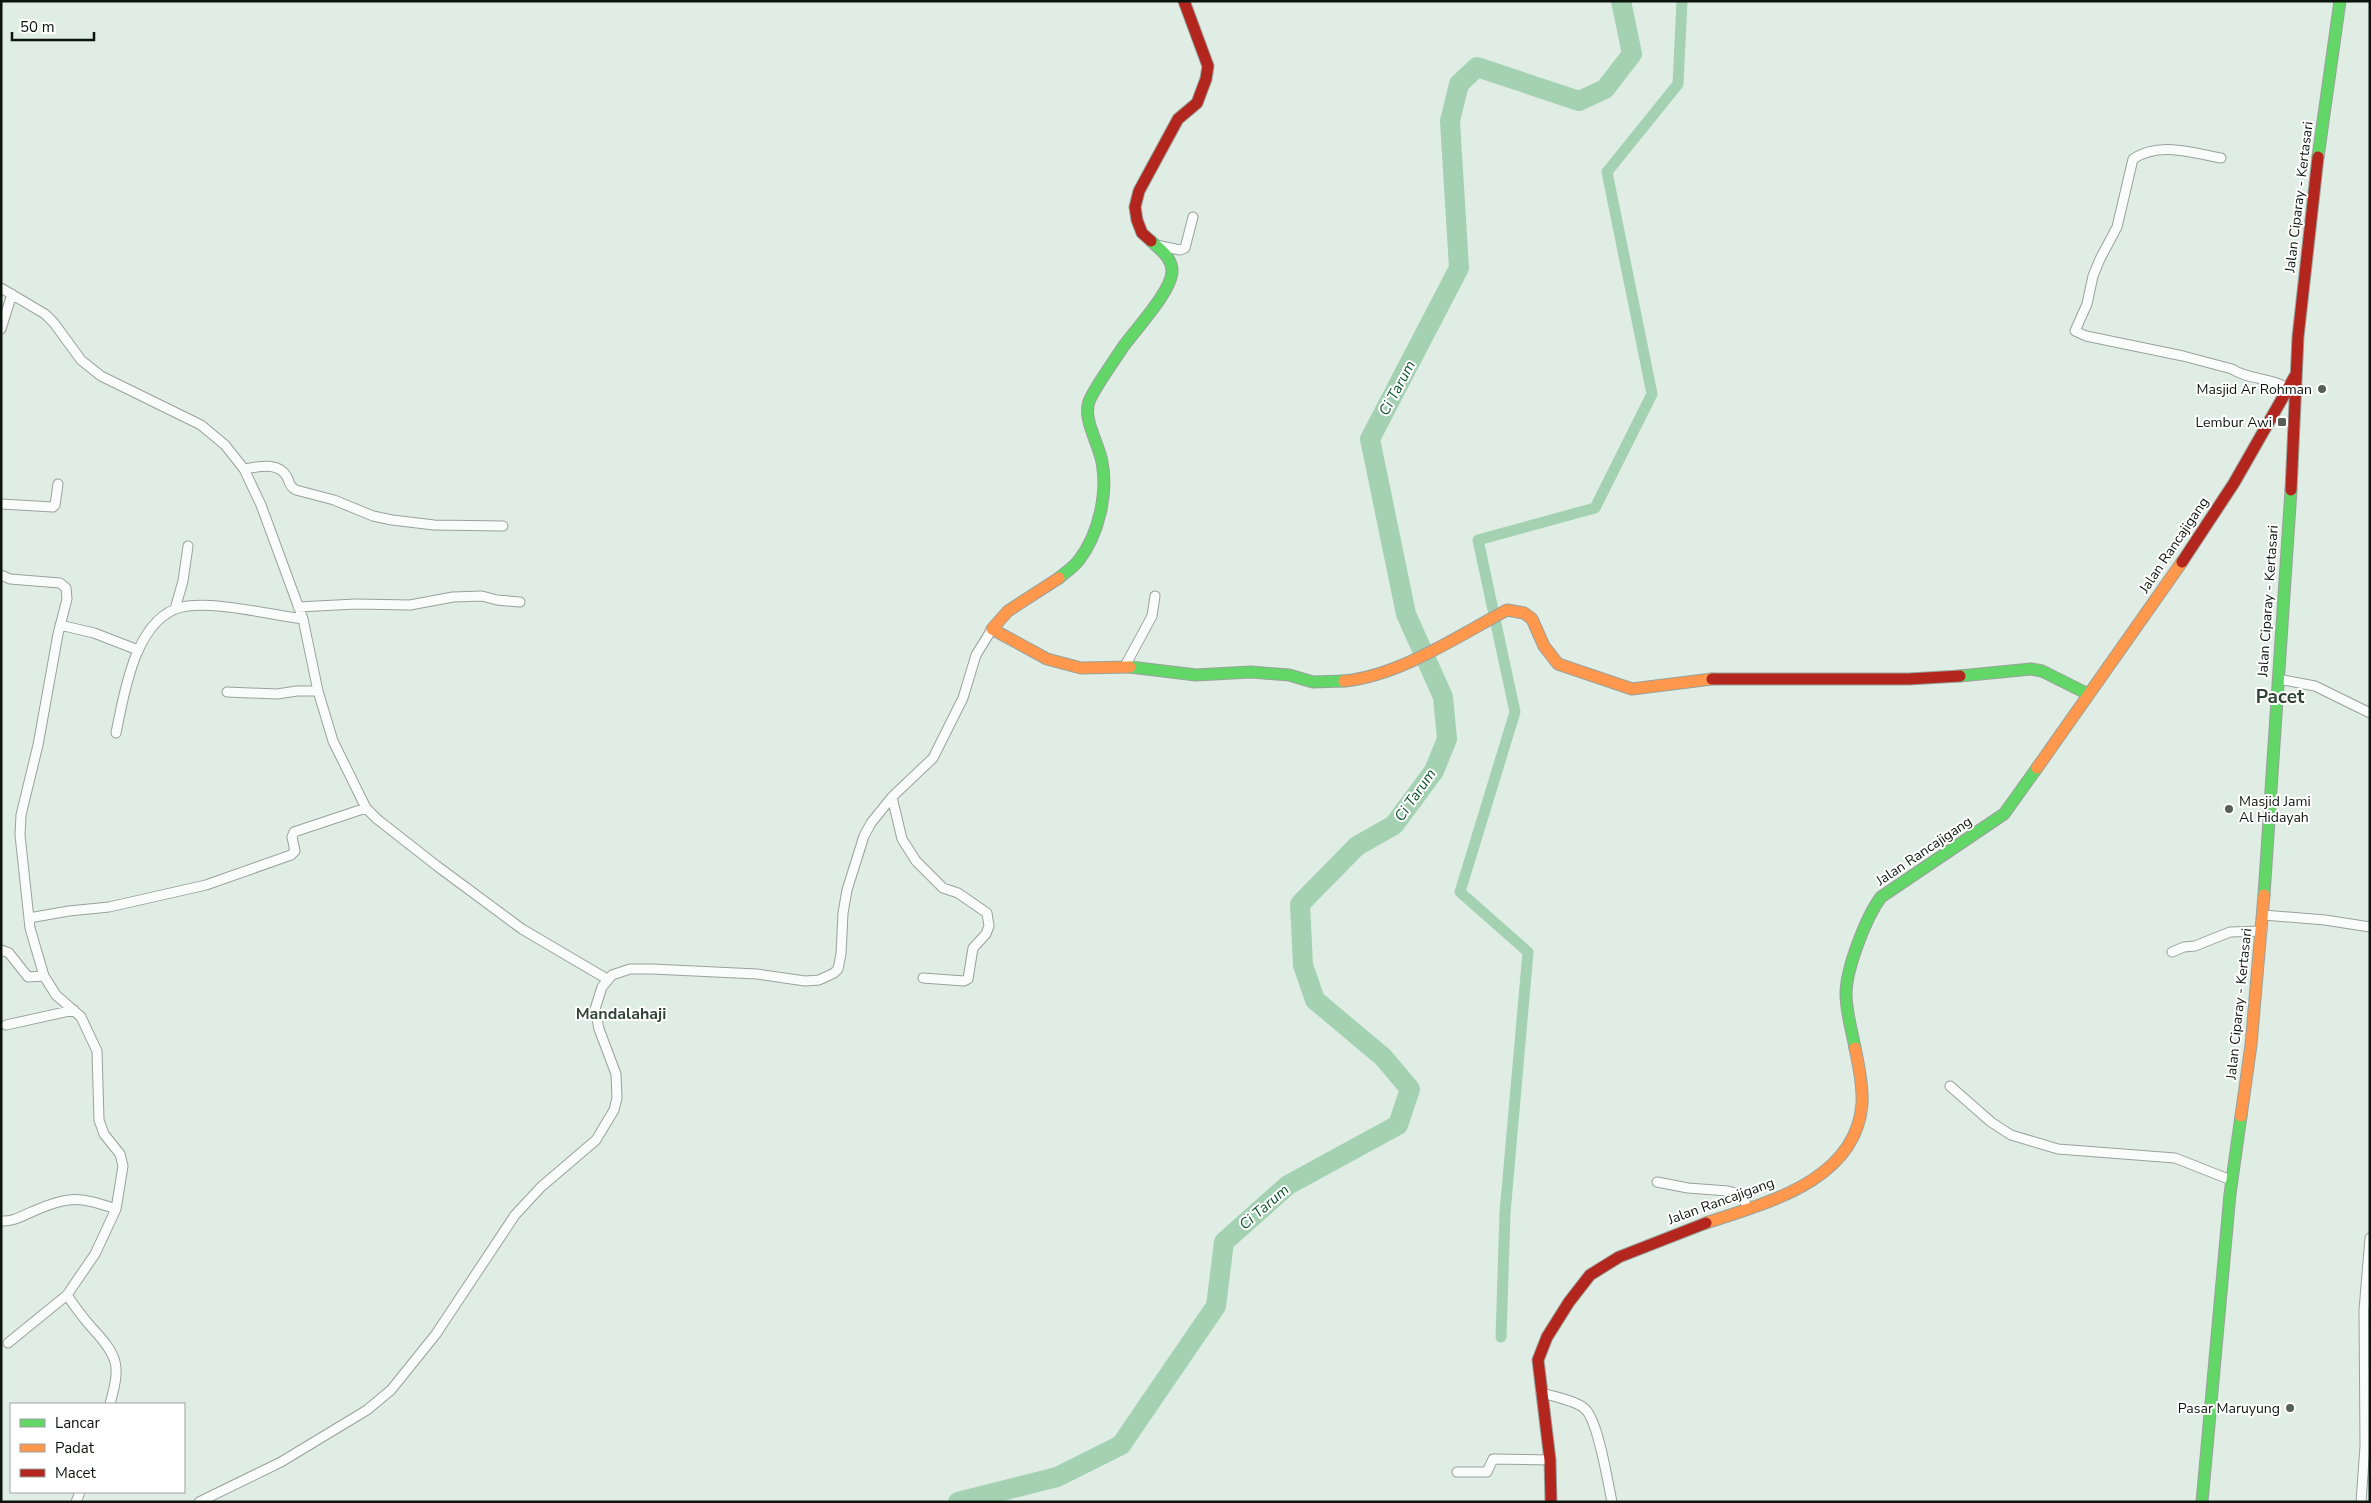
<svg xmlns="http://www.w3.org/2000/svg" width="2371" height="1503" viewBox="0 0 2371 1503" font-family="'Nunito Sans',sans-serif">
<rect width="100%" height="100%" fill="#e0ede4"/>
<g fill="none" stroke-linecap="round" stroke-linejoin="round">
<path stroke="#a4d1b2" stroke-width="11" d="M 1501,1337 L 1505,1213 L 1528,952 L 1460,892 L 1515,712 L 1478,540 L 1595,508 L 1652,394 L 1607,172 L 1678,84 L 1682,1"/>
<path stroke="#a4d1b2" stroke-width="20" d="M 958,1502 L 1057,1477 L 1121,1445 L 1216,1306 L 1224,1242 L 1288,1185 L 1398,1125 L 1410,1089 L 1383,1057 L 1315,1000 L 1303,965 L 1300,904 L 1357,846 L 1394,825 L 1434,771 L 1447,739 L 1443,697 L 1406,614 L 1370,439 L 1459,268 L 1450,121 L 1459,84 L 1477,67 L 1579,101 L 1605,89 L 1632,54 L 1621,1"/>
<defs>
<path id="street" d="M 2221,158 C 2193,153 2159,141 2133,159 L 2117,227 L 2100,259 L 2093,276 L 2087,304 L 2075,331 L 2086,336 L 2183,356 L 2232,369 C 2248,380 2271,377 2288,388
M 1156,245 L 1180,250 L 1185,248 L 1193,217
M 1,288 L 45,314 L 54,323 L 81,360 L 101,376 L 201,425 L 225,445 L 244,469 L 261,505 L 303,619 L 318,691 L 333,741 L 366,808 L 377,819 L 437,866 L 522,929 L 607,979
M 1,329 L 12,294
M 244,469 C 258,467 279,461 287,477 C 290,483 289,486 296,490 L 334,500 L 373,516 L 392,520 L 434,525 L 503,526
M 1,504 L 53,507 L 55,505 L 58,484
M 1,575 L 10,579 L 60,583 L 66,588 L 67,599 L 58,634 L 38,745 L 21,815 L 20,835 L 30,928 L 44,976 L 56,995 L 81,1017 L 97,1051 L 99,1120 L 104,1134 L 120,1154 L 123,1166 L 116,1209 L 95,1254 L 67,1295 L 8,1343
M 298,607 L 356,604 L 410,605 L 453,597 L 482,596 L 497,600 L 520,602
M 175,609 L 183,581 L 188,546
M 60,625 L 94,633 L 138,650
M 1125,666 L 1152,616 L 1155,596
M 2278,679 L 2315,686 L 2370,713
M 227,692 L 277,694 L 297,691 L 318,691
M 116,733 C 124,694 135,618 182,607 C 210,600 272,615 303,619
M 892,797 L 902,839 L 916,861 L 943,888 L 958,893 L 987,913 L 989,926 L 986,934 L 973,948 L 968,979 L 964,981 L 923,978
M 2263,915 L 2325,920 L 2370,927
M 29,918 L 69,911 L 109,907 L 206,885 L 291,855 L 295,851 L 292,837 L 294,832 L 366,808
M 1,950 L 9,953 L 28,977 L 44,976
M 2172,952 L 2184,947 L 2195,946 L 2230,932 L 2262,931
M 6,1025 L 74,1010
M 1950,1086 L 1991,1122 L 2011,1135 L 2058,1149 L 2175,1158 L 2231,1180
M 1657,1182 L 1688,1188 L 1728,1191 L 1741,1195 L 1749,1209
M 1,1221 C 14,1222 23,1215 34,1211 C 70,1195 81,1197 116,1209
M 67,1295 C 75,1307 84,1319 93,1329 C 120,1358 120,1367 110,1404
M 1541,1393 C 1553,1396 1577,1401 1585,1409 C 1598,1420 1608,1483 1612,1502
M 1457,1472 L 1487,1472 L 1493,1459 L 1550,1460
M 76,1502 L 80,1492
M 199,1502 L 281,1462 L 367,1410 L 391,1390 L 436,1334 L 515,1215 L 541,1187 L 596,1140 L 614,1110 L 617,1098 L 616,1074 L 599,1029 L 595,1009 L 602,987 L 612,975 L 630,969 L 652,969 L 757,974 L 805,981 L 819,980 L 834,973 L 838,969 L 841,954 L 843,913 L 847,890 L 864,836 L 871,823 L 892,797 L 933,758 L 963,698 L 976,655 L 992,629
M 2361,1502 L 2365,1446 L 2364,1310 L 2370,1238"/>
<path id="fast" d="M 2318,157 L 2340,1
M 1059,578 C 1066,572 1074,567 1079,560 C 1099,534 1108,493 1102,462 C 1099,443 1081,418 1090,399 C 1099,381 1112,364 1123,347 C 1135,330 1172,291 1172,271 C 1172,257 1160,250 1151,241
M 1130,667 L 1196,675 L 1251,672 L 1289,675 L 1313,682 L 1344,681
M 1960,676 L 2031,669 L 2042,671 L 2088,694
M 2264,895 L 2291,490
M 1855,1048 C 1852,1031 1846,1012 1846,994 C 1846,969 1866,917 1881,897 L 2004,814 L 2037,768
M 2202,1502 L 2230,1194 L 2241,1116"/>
<path id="slow" d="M 1059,578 L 1008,611 L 992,629 L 1047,659 L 1081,668 L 1130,667
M 1344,681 C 1399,676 1458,636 1507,610 L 1524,613 L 1532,619 L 1544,646 L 1558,664 L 1632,689 L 1712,679
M 2037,768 L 2182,562
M 2241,1116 L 2251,1045 L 2264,895
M 1706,1223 C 1766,1203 1856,1181 1862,1104 C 1863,1085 1859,1066 1855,1048"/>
<path id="jam" d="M 1151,241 L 1142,233 L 1137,220 L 1135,207 L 1139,191 L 1178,119 L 1197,103 L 1206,79 L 1208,66 L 1184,1
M 2291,490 L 2298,337 L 2318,157
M 2182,562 L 2234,483 L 2295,376
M 1712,679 L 1909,679 L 1960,676
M 1551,1502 L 1550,1460 L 1538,1360 L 1547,1337 L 1569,1302 L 1590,1275 L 1619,1257 L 1706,1223"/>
</defs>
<use href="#street" stroke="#98a29b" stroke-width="11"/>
<use href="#fast" stroke="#98a29b" stroke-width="13"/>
<use href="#slow" stroke="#98a29b" stroke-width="13"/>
<use href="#jam" stroke="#98a29b" stroke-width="13"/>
<use href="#street" stroke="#fafcfb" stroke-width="9"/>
<use href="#fast" stroke="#63d668" stroke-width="11"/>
<use href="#slow" stroke="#ff974d" stroke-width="11"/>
<use href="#jam" stroke="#b3261e" stroke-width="11"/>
</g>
<g fill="#566059" stroke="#fff" stroke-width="2">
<circle cx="2322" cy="389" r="5"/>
<rect x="2277" y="417" width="10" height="10" rx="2.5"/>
<circle cx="2229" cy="809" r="5"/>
<circle cx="2290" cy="1408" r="5"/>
</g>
<g text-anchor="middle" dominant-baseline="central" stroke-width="4" stroke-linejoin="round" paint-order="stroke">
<g font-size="14" fill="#0c140e" stroke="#fff">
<text transform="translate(2299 197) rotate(-83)">Jalan Ciparay - Kertasari</text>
<text transform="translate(2174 545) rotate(-56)">Jalan Rancajigang</text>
<text transform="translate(2268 601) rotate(-86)">Jalan Ciparay - Kertasari</text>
<text transform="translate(1924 851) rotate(-34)">Jalan Rancajigang</text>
<text transform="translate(2239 1004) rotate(-84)">Jalan Ciparay - Kertasari</text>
<text transform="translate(1721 1201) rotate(-20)">Jalan Rancajigang</text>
</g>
<g font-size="14" fill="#0c140e" stroke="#fff" text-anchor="end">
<text x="2312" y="389">Masjid Ar Rohman</text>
<text x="2272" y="422">Lembur Awi</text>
<text x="2239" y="801" text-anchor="start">Masjid Jami<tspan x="2239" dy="16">Al Hidayah</tspan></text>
<text x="2280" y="1408">Pasar Maruyung</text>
</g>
<g font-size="15" font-style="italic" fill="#0d522e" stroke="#fff">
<text transform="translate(1397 388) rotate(-62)">Ci Tarum</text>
<text transform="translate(1415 795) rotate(-55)">Ci Tarum</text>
<text transform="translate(1264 1207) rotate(-41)">Ci Tarum</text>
</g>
<g font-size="16" font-weight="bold" fill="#304436" stroke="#fff">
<text x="621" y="1014">Mandalahaji</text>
</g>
<g font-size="19" font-weight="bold" fill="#304436" stroke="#fff">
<text x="2280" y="697">Pacet</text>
</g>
</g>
<rect width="2371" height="1503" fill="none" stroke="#0c140e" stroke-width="5"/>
<rect x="10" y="1403" width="175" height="90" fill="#ffffff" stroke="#9ea19f"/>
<rect x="20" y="1419" width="25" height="8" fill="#63d668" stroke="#9ea19f"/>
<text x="55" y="1428" font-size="15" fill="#0c140e">Lancar</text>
<rect x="20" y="1444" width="25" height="8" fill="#ff974d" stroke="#9ea19f"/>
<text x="55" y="1453" font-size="15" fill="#0c140e">Padat</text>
<rect x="20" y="1469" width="25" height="8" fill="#b3261e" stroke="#9ea19f"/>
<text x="55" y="1478" font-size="15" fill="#0c140e">Macet</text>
<path d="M12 32v8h82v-8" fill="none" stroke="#0c140e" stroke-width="2.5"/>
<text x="20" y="32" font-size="15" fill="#0c140e" stroke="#ffffff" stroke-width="4" paint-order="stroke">50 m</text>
</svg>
